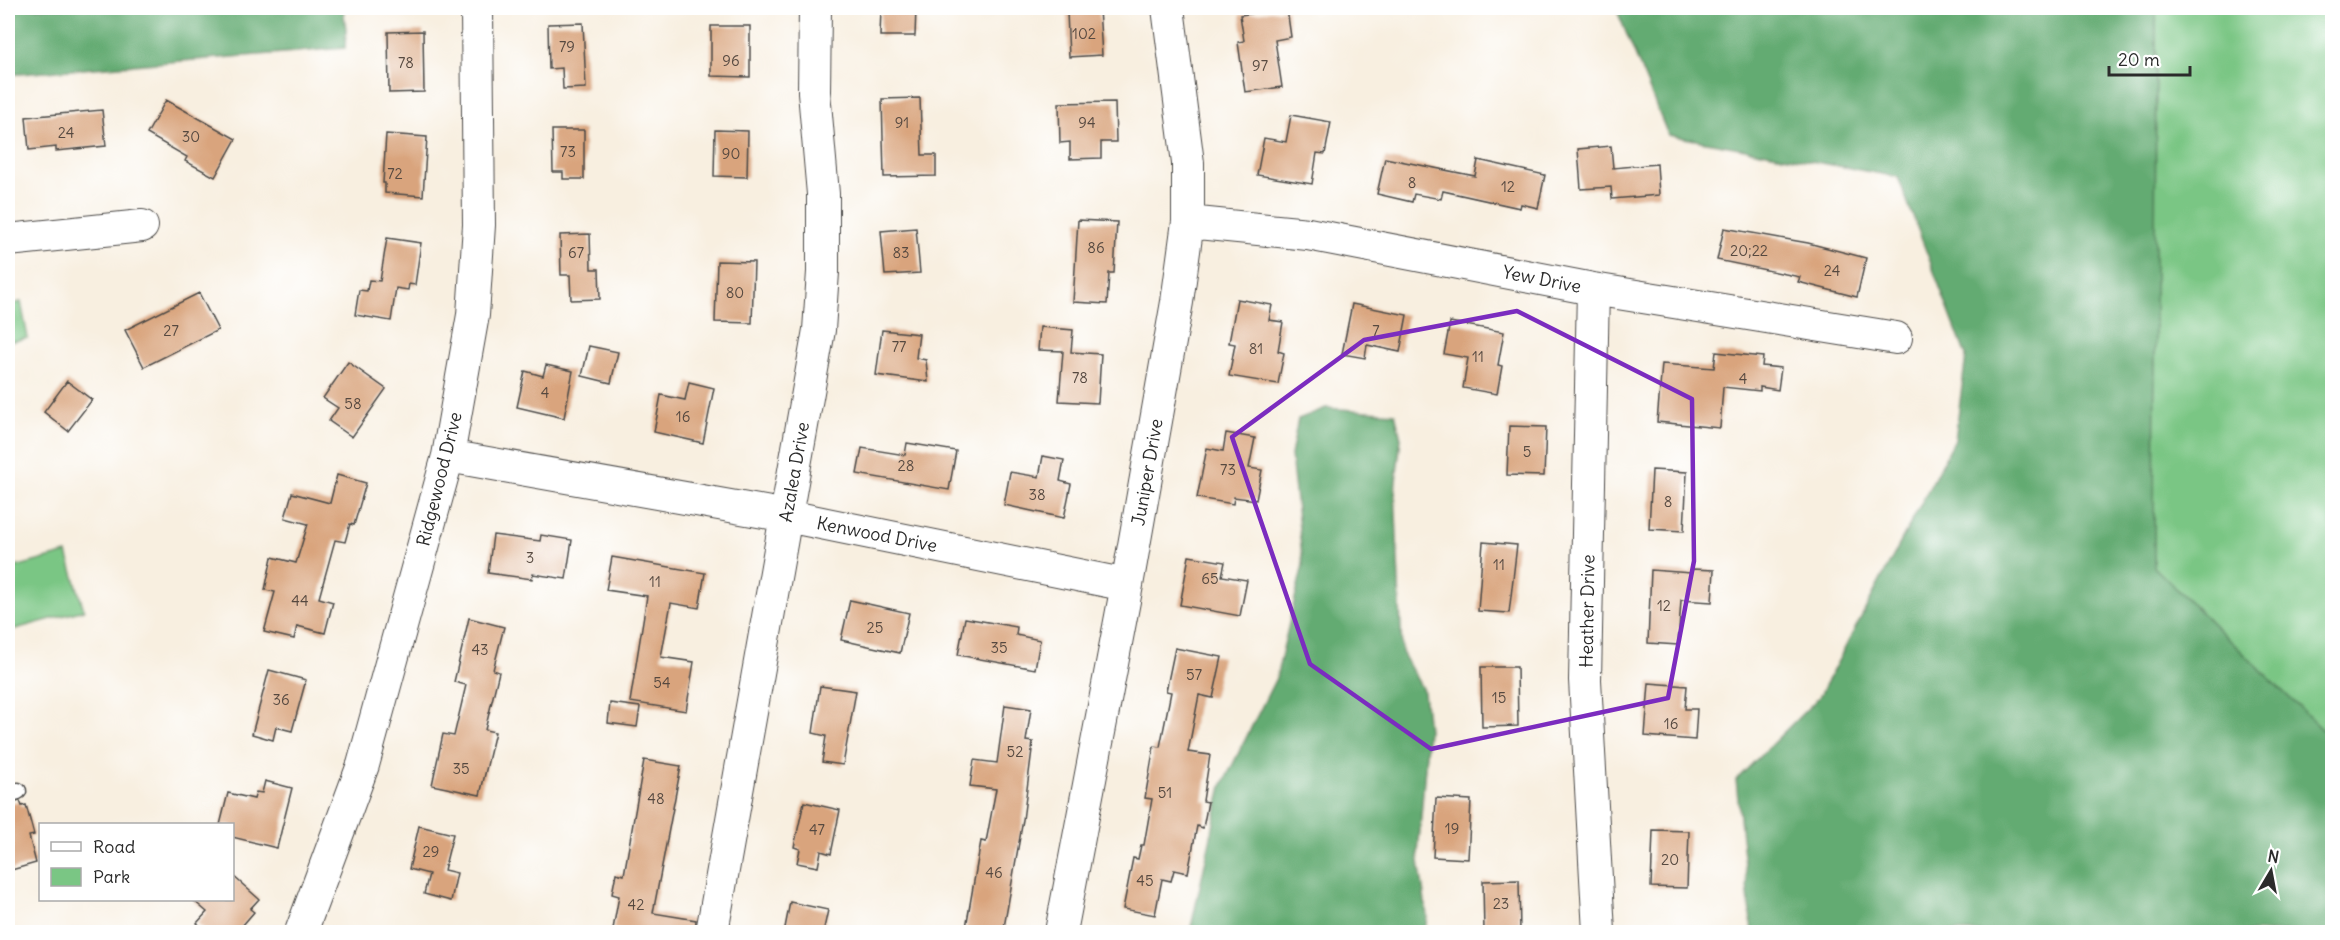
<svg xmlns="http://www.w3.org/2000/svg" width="2340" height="940" viewBox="0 0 2340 940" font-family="Delius,sans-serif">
<rect width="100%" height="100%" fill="#fff"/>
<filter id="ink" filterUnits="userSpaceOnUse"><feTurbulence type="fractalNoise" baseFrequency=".0167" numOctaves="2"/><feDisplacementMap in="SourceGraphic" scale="12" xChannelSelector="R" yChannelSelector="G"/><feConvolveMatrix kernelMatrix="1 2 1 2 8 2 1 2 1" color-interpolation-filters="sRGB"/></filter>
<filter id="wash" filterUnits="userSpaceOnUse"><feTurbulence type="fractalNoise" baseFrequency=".008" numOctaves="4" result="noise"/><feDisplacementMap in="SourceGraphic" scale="24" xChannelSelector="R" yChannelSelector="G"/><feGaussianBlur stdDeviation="1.35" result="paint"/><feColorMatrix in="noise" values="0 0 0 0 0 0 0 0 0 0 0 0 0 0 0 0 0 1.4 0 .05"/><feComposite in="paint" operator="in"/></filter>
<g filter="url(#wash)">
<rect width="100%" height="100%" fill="#f8efe0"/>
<path fill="#7ac684" stroke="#527858" stroke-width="1.5" d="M 2156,8 L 2332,8 L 2332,739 L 2154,567 Z
M 21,302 L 28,338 L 8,342 L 8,305 Z
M 67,553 L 84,610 L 8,631 L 8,569 Z"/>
<path fill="#63ab72" stroke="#476b4e" stroke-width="1.5" d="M 8,8 L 343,8 L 346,29 L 345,48 L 8,75 Z
M 1616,8 L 2156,8 L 2154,567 L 2332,739 L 2332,932 L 1752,932 L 1736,780 L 1819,697 L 1955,439 L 1966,356 L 1898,177 L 1668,135 Z
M 1326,408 L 1395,413 L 1401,438 L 1395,490 L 1402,652 L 1424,692 L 1428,730 L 1418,854 L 1427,916 L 1425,932 L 1190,932 L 1222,786 L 1276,678 L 1303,565 L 1291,455 L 1298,419 Z"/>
<g id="blocks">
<path fill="#d9a47d" d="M 881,8 L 916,8 L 915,36 L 880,36 Z
M 1099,9 L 1102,55 L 1069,57 L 1067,12 Z
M 1287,9 L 1291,37 L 1275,40 L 1282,87 L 1245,92 L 1238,42 L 1244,41 L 1240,15 Z
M 583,23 L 586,88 L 563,89 L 562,68 L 549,69 L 548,24 Z
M 711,26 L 750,26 L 750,77 L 711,76 Z
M 423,31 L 424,92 L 389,93 L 388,32 Z
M 920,98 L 922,155 L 936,155 L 936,176 L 884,177 L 882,99 Z
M 166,100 L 236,139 L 215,177 L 185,161 L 187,157 L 147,134 Z
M 1115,102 L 1116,142 L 1101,142 L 1101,158 L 1070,159 L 1070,142 L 1060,143 L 1059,103 Z
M 102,110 L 106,146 L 56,151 L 56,147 L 29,150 L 26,117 Z
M 1291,115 L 1331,122 L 1325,154 L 1317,153 L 1312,184 L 1257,175 L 1264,138 L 1286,142 Z
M 552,130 L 584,130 L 584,179 L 563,179 L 563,172 L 553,172 Z
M 715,130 L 748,131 L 747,177 L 714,176 Z
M 386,134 L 427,137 L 423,196 L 385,193 L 385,183 L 383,183 Z
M 1611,146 L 1613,168 L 1657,164 L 1659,195 L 1612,199 L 1611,187 L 1581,189 L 1578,149 Z
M 1385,158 L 1475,176 L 1478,160 L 1545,175 L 1538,208 L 1521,204 L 1520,208 L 1443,191 L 1441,199 L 1414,194 L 1412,202 L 1377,194 Z
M 1078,220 L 1117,222 L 1114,273 L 1109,273 L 1107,304 L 1073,302 Z
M 916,228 L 920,273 L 885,275 L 881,231 Z
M 1724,228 L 1808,243 L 1866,258 L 1857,297 L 1798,282 L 1800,277 L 1717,260 Z
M 590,234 L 591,269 L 599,269 L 600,299 L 571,300 L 570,275 L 561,275 L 560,235 Z
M 387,238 L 421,243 L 415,285 L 409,284 L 408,290 L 396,288 L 391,321 L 355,315 L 359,290 L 367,291 L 369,280 L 380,281 Z
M 717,261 L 754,262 L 752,323 L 715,322 Z
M 199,293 L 218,330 L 144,367 L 125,330 Z
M 1237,299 L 1272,305 L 1269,320 L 1283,322 L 1278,351 L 1284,353 L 1278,384 L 1229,376 L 1235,344 L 1229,343 Z
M 1352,304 L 1407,315 L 1400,352 L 1367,345 L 1365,358 L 1342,354 Z
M 1450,322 L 1504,332 L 1498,365 L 1502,366 L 1497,394 L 1463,388 L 1468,358 L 1444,354 Z
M 1040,327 L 1073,330 L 1071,352 L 1101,354 L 1098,403 L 1059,401 L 1063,351 L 1038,350 Z
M 882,330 L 919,334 L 916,358 L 926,360 L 928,382 L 876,375 Z
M 589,346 L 618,352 L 611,383 L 582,376 Z
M 1716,352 L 1763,357 L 1762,366 L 1781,368 L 1778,390 L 1760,387 L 1760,391 L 1723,387 L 1720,428 L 1657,422 L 1662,364 L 1714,368 Z
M 348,362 L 386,389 L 352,437 L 329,421 L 338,408 L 323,398 Z
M 546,365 L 573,371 L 564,418 L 517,407 L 525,371 L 543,376 Z
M 67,381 L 92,400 L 68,431 L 44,412 Z
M 689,382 L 714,388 L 703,443 L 654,432 L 661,395 L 685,400 Z
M 1509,426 L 1546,427 L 1544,476 L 1507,475 Z
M 1226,433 L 1255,438 L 1249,468 L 1262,470 L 1256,500 L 1234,497 L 1233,504 L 1197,498 L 1207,448 L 1223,451 Z
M 907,443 L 956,451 L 949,490 L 857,474 L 862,448 L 905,455 Z
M 1043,456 L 1064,460 L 1060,481 L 1071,484 L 1064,518 L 1004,505 L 1010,472 L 1039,477 Z
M 1652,470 L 1687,472 L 1684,531 L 1649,529 Z
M 337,475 L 366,483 L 354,525 L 350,524 L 345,542 L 335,540 L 319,598 L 333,602 L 325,633 L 297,626 L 294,639 L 264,632 L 275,592 L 265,590 L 272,557 L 296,563 L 308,524 L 285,518 L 292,493 L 330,503 Z
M 493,535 L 540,541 L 541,535 L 572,540 L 566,579 L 533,574 L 532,579 L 488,573 Z
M 1483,542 L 1517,545 L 1509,613 L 1478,611 Z
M 1189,556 L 1225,562 L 1222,576 L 1247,580 L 1240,616 L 1180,605 Z
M 612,557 L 705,573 L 699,608 L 671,603 L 661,657 L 694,662 L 686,711 L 630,702 L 647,596 L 606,590 Z
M 1692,569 L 1714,570 L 1712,602 L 1681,600 L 1678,645 L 1648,643 L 1651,570 L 1691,573 Z
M 850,600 L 909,613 L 900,653 L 841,640 Z
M 469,618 L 504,627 L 493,670 L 499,672 L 485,730 L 495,732 L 480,795 L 432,785 L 443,734 L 454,736 L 466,685 L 454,682 Z
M 965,618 L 1017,627 L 1016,635 L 1040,640 L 1035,669 L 958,655 Z
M 1175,648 L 1222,657 L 1213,698 L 1199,695 L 1188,752 L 1210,755 L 1203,801 L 1208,802 L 1203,828 L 1197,826 L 1188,873 L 1174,870 L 1171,881 L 1162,879 L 1155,915 L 1123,909 L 1133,858 L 1138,859 L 1141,845 L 1144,845 L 1152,799 L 1145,798 L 1154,746 L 1160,747 L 1171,692 L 1166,691 Z
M 1481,667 L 1517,667 L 1518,726 L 1482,727 Z
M 269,670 L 306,680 L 292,731 L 276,727 L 273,740 L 252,734 Z
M 1649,683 L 1687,686 L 1685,709 L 1697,709 L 1695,740 L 1645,736 Z
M 820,686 L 856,691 L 843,765 L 822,762 L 826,736 L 813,733 Z
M 610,703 L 640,707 L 637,727 L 608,723 Z
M 1005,705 L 1031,709 L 1026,741 L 1033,742 L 1023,820 L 1003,933 L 965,933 L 981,841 L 986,842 L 996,789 L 970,786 L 974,760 L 997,763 Z
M 644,760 L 681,766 L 653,913 L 696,920 L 695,933 L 633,933 L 613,929 L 619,896 L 612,894 L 616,873 L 624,875 Z
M 265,781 L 292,788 L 277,848 L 232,837 L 232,825 L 220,825 L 228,793 L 254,799 L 256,792 L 262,793 Z
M 1436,798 L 1471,800 L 1468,859 L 1433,857 Z
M 20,801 L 22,806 L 26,805 L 34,835 L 29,836 L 36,863 L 8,871 L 8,804 Z
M 804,802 L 840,810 L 831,854 L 821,851 L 818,867 L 797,863 L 800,849 L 794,847 Z
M 419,826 L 453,834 L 444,870 L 457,873 L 451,901 L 424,894 L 429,874 L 409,869 Z
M 1653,830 L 1689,831 L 1687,888 L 1651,887 Z
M 232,875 L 259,899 L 250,909 L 254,912 L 236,933 L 208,933 L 197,923 L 207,912 L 193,900 L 232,900 Z
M 1519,880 L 1520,933 L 1484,933 L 1483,881 Z
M 790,902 L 828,910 L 823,933 L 784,933 Z"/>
</g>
</g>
<g filter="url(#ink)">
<use href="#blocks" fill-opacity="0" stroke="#4a4846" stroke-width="1.5"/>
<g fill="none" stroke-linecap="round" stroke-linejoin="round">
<defs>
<path id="lane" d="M 8,794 L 18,791"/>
<path id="street" d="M 1188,222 L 1308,234 L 1593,289 L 1896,338
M 8,240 L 142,226
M 1593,289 L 1585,680 L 1599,932
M 448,456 L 787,516 L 1127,585
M 301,932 L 363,765 L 448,456 L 473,315 L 479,225 L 477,8
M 712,932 L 819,330 L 823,272 L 823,194 L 814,92 L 815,8
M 1061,932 L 1127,585 L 1177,302 L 1188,222 L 1188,163 L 1168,8"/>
</defs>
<use href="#lane" stroke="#4a4846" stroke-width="19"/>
<use href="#street" stroke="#4a4846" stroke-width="34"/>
<use href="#lane" stroke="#fff" stroke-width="16"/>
<use href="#street" stroke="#fff" stroke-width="32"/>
</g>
</g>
<path fill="none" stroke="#7b2cbf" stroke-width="4.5" stroke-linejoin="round" d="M 1517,311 L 1692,399 L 1694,561 L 1668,698 L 1431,749 L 1310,664 L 1232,437 L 1364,340 Z"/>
<g text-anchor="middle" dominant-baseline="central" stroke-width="5" stroke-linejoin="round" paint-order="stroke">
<g font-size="15" fill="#564940">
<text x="1084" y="33">102</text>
<text x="567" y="46">79</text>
<text x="731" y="60">96</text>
<text x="406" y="62">78</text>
<text x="1260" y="65">97</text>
<text x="902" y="122">91</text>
<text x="1087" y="122">94</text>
<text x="66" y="132">24</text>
<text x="191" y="136">30</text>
<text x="568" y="151">73</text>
<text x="731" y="153">90</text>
<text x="395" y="173">72</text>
<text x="1412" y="182">8</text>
<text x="1508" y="186">12</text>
<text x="1096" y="247">86</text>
<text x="1749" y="250">20;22</text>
<text x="576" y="252">67</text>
<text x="901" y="252">83</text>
<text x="1832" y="270">24</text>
<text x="735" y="292">80</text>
<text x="171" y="330">27</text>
<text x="1376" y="330">7</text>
<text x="899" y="346">77</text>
<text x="1256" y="348">81</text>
<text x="1478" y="356">11</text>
<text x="1080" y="377">78</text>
<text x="1743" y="378">4</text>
<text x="545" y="392">4</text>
<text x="353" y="403">58</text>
<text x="683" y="416">16</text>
<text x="1527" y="451">5</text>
<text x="906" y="465">28</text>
<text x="1228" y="469">73</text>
<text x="1037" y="494">38</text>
<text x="1668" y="501">8</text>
<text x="530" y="557">3</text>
<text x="1499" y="564">11</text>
<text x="1210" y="578">65</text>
<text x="655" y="581">11</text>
<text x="300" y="600">44</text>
<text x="1664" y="605">12</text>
<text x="875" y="627">25</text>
<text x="999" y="647">35</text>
<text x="480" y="649">43</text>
<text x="1194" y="674">57</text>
<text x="662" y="682">54</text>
<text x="1499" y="697">15</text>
<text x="281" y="699">36</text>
<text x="1671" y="723">16</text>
<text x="1015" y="751">52</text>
<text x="461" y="768">35</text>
<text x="1165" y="792">51</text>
<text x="656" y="798">48</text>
<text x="1452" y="828">19</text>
<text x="817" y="829">47</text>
<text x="431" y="851">29</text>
<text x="1670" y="859">20</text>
<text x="994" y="872">46</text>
<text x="1145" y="880">45</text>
<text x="1501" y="903">23</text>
<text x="636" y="904">42</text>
</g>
<g font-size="18" fill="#2b2b2b" stroke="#fff">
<text transform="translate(1542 279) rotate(11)">Yew Drive</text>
<text transform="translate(794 472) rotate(-80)">Azalea Drive</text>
<text transform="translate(1147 472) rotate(-80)">Juniper Drive</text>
<text transform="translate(439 479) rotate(-76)">Ridgewood Drive</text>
<text transform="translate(877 534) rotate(11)">Kenwood Drive</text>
<text transform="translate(1587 611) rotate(-89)">Heather Drive</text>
</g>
</g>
<rect width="2340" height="940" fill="none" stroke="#fff" stroke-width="30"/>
<rect x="39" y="823" width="195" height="78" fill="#ffffff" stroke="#aaaaaa" stroke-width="1.5"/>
<rect x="51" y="842" width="30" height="9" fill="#ffffff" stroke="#aaaaaa" stroke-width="1.5"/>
<text x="93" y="853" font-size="18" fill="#2b2b2b">Road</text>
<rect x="51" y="868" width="30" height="18" fill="#7ac684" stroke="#aaaaaa" stroke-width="1.5"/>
<text x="93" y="883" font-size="18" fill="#2b2b2b">Park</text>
<g transform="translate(2271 871) rotate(10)" stroke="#ffffff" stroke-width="4.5" paint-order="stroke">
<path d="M0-4.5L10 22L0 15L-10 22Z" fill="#2b2b2b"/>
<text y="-9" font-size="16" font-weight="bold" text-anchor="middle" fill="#2b2b2b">N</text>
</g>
<path d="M2109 66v9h81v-9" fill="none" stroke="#2b2b2b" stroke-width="3"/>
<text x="2118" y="66" font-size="18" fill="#2b2b2b" stroke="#ffffff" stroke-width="4.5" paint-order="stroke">20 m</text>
</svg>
